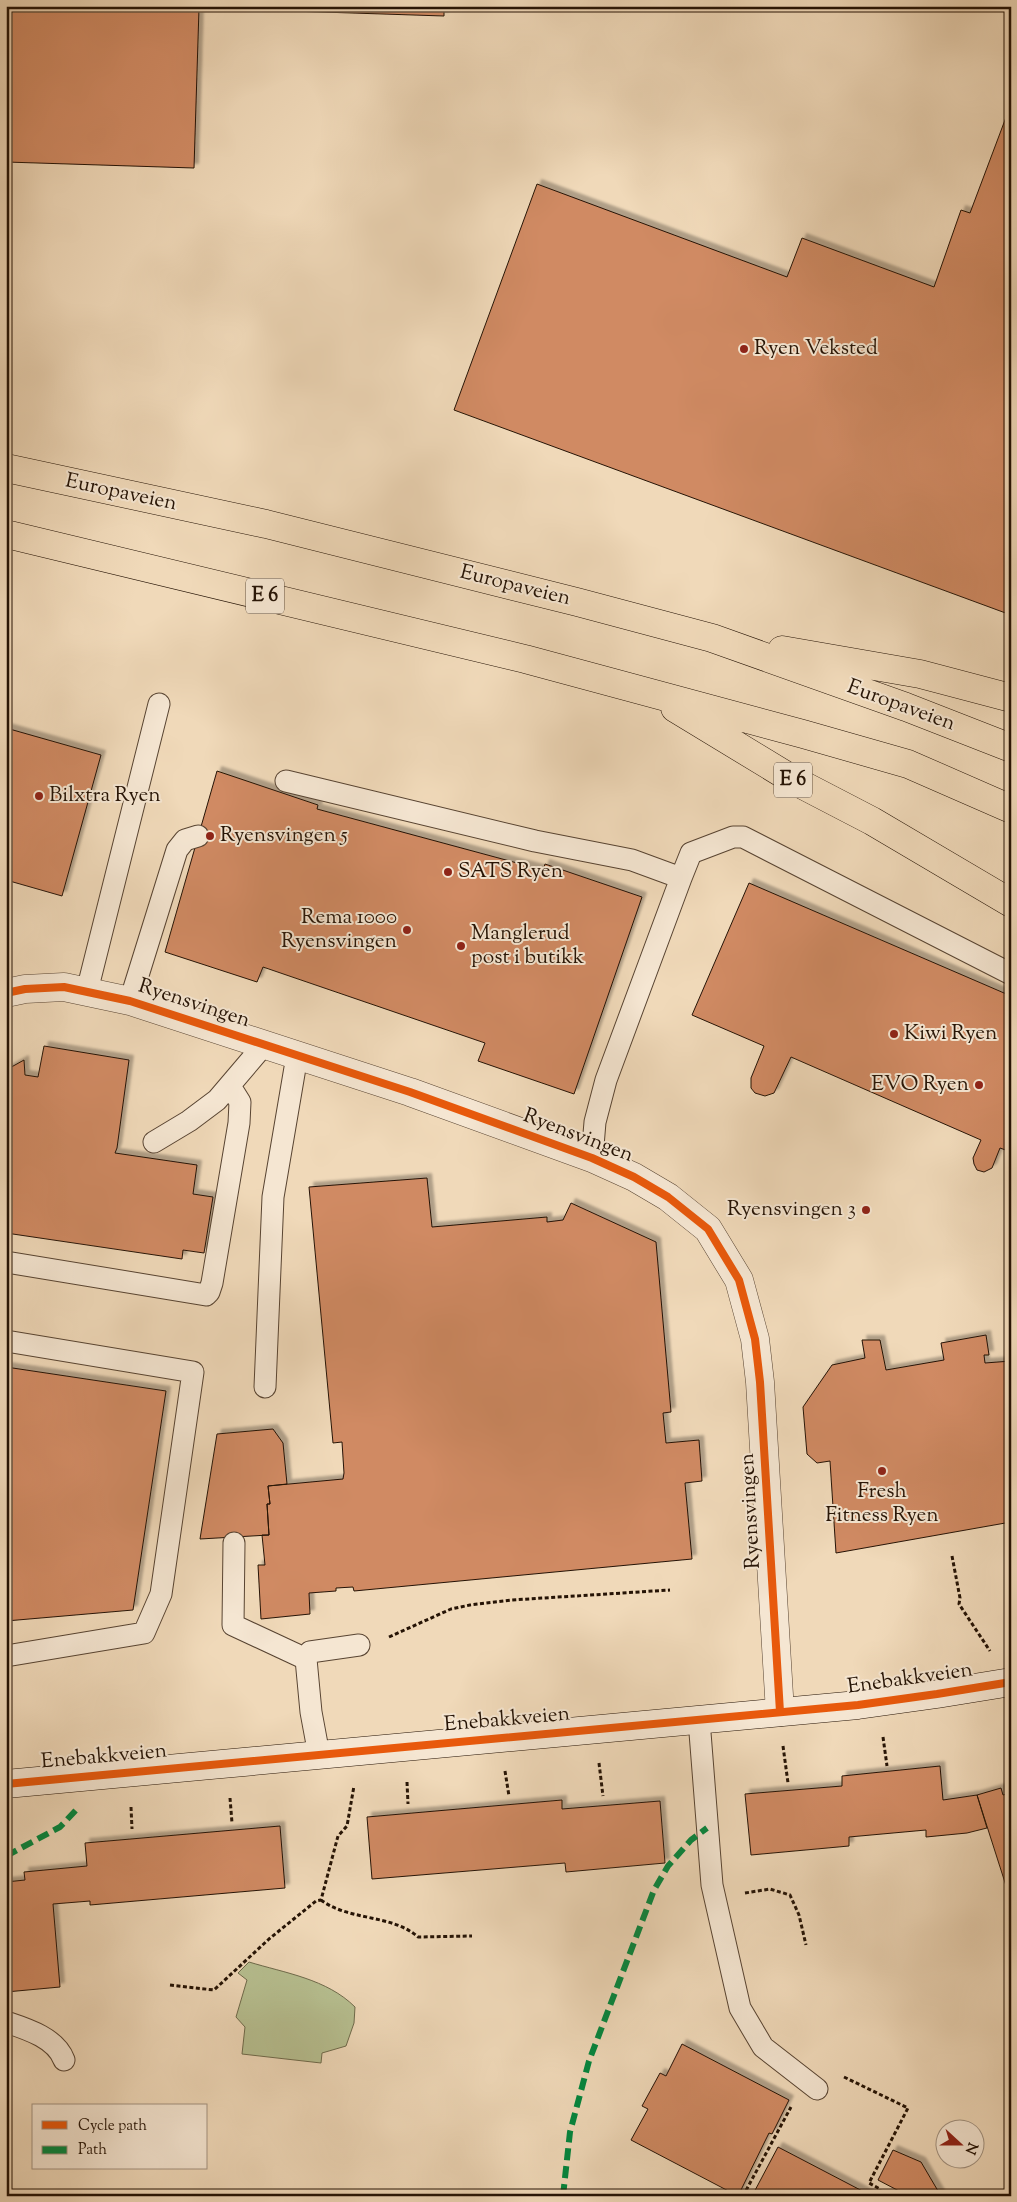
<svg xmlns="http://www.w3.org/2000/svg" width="1017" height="2202" viewBox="0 0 1017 2202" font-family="'Sorts Mill Goudy',serif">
<defs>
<filter id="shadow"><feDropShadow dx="4.5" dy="-4.5" stdDeviation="1" flood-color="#0004"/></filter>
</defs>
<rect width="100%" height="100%" fill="#f0d9b9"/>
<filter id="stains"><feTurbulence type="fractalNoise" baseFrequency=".004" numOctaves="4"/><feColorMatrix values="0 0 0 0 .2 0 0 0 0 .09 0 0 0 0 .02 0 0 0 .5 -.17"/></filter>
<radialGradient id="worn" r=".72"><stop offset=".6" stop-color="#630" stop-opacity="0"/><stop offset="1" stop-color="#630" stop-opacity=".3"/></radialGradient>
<path fill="#b7c091" stroke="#6e6a4b" d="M 249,1962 C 285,1973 327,1979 355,2007 L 354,2023 L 346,2046 L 322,2053 L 321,2063 L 242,2054 L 245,2027 L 236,2017 L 247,1980 L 238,1973 Z"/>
<path fill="#d08a63" stroke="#251305" filter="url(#shadow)" d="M 6,6 L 444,6 L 444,16 L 199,8 L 194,168 L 6,162 Z
M 1011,104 L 1011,615 L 454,410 L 537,184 L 787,277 L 802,238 L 934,287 L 961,210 L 970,213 Z
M 6,728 L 101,755 L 62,896 L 6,880 Z
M 217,771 L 318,805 L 317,809 L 543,870 L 545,864 L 642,897 L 574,1094 L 478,1061 L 485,1043 L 263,967 L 257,982 L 165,952 Z
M 749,883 L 1011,996 L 1011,1152 L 1000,1148 L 992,1168 L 984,1172 L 977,1170 L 974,1164 L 973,1158 L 981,1140 L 791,1057 L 774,1093 L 765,1096 L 755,1093 L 751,1088 L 751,1078 L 764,1046 L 692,1015 Z
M 44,1046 L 129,1060 L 117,1148 L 115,1153 L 197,1165 L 193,1194 L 213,1197 L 204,1253 L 183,1250 L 182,1259 L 6,1233 L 6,1070 L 24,1060 L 25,1075 L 38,1077 Z
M 427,1178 L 432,1227 L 547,1217 L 547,1222 L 563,1220 L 571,1203 L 656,1242 L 671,1412 L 663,1413 L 666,1443 L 699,1440 L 702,1481 L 685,1483 L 692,1559 L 354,1591 L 353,1587 L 336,1588 L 336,1591 L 309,1593 L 310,1614 L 261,1619 L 258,1565 L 265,1565 L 262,1535 L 269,1535 L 267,1504 L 270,1504 L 268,1486 L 343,1479 L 344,1473 L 342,1442 L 333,1443 L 309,1187 Z
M 986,1335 L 989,1355 L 984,1355 L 985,1363 L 1011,1361 L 1011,1522 L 836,1553 L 830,1461 L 817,1463 L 807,1454 L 803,1407 L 832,1365 L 865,1358 L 862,1340 L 880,1340 L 886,1370 L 944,1360 L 941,1343 Z
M 6,1367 L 166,1391 L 133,1610 L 6,1621 Z
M 273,1429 L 283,1443 L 287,1484 L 268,1486 L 270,1504 L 267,1504 L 269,1535 L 200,1539 L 217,1434 Z
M 940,1766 L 943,1800 L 977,1795 L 987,1828 L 967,1833 L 926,1837 L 926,1830 L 849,1837 L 849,1846 L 751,1855 L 745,1794 L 842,1786 L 842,1776 Z
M 1001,1788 L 1003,1795 L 1011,1793 L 1011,1891 L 1008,1892 L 977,1795 Z
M 562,1800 L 562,1809 L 660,1801 L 665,1863 L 566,1872 L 565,1863 L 372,1879 L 367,1817 Z
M 280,1826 L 285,1888 L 90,1905 L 90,1901 L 53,1904 L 60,1987 L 6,1992 L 6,1882 L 25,1880 L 24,1872 L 87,1866 L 85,1843 Z
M 682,2044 L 789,2100 L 772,2134 L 769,2133 L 738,2196 L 631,2140 L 648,2109 L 642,2106 L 660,2073 L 666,2076 Z
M 778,2147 L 870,2195 L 752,2196 Z
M 893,2150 L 921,2162 L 941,2196 L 902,2196 L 899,2191 L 878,2180 Z"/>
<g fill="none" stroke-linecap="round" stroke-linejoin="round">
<defs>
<path id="lane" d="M 286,781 L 535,841 L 632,860 L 681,878 L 606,1080 L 595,1122 L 592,1158
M 681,878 L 691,853 L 733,837 L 743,837 L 1011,974
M 87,991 L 159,704
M 130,1001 L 177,850 L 185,840 L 198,836
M 154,1142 L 189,1121 L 217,1100 L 263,1046
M 6,1262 L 206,1295 L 209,1292 L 212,1283 L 239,1123 L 240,1102 L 230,1086
M 6,1341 L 193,1372 L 161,1594 L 144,1633 L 6,1656
M 265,1387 L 273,1197 L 297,1056
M 234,1543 L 233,1625 L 306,1659
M 699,1720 L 712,1885 L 740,2008 L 763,2047 L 817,2089
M 319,1755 L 311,1712 L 306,1659 L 310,1652 L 359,1645
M 6,2022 C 27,2029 56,2038 64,2060"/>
<path id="street" d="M 6,993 L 25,989 L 64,987 L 130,1001 L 410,1092 L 592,1158 L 634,1177 L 668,1197 L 708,1229 L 739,1280 L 755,1339 L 760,1382 L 780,1712"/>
<path id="secondary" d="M 6,1784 L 858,1705 L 937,1694 L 1011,1682"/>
<path id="highway" d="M 6,468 L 266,524 L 577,602 L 712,638 L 906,707 L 1011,748
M 6,534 L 525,659 L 803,734 L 908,764 L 1011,809
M 782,650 L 920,674 L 1011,698
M 675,708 L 795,781 L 872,821 L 1011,903"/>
</defs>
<use href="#lane" stroke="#584432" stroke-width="23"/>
<use href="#street" stroke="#584432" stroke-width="29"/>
<use href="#secondary" stroke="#251305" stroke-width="29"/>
<use href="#highway" stroke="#251305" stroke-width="29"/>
<path stroke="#251305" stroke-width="3" stroke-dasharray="4 2.5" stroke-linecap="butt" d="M 952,1556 L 960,1598 L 959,1604 L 990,1651
M 389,1637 L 451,1609 L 470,1605 L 512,1600 L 670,1590
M 883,1737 L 887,1766
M 783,1746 L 788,1783
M 599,1763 L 603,1796
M 505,1771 L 509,1796
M 407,1782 L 408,1804
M 230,1798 L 232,1823
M 131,1807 L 132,1829
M 745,1893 L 770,1889 L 790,1895 L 799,1915 L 806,1945
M 321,1900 C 349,1921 392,1914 418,1937 L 472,1936
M 170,1985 L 214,1990 L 269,1939 L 316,1901 L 321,1900 L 338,1836 L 347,1826 L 354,1786
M 844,2077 L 908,2108 L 869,2183 L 880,2189 L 880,2196
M 743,2196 L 791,2107"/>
<use href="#lane" stroke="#f5e6d2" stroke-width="21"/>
<use href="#street" stroke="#f5e6d2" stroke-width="28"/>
<use href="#secondary" stroke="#f5e6d2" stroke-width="28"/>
<use href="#highway" stroke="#f0d9b9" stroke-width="28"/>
<path stroke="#00873e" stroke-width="6" stroke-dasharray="12 6" stroke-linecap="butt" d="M 6,1856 L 60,1827 L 77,1809
M 563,2196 L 570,2132 L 589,2061 L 654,1890 L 668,1866 L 691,1840 L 707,1828"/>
<defs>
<path id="cycleway" d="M 6,993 L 25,989 L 64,987 L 130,1001 L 410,1092 L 592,1158 L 634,1177 L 668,1197 L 708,1229 L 739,1280 L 755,1339 L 760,1382 L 780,1712
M 6,1784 L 858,1705 L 937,1694 L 1011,1682"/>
</defs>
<use href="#cycleway" stroke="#f5e6d2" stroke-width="11"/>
<use href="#cycleway" stroke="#e8590c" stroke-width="8"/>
</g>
<g fill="#8f2418" stroke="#f5e6d2" stroke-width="2">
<circle cx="744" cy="349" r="5"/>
<circle cx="39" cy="796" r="5"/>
<circle cx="210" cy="836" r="5"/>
<circle cx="448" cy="872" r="5"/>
<circle cx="407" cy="930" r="5"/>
<circle cx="461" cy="946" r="5"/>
<circle cx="894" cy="1034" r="5"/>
<circle cx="979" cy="1085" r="5"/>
<circle cx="866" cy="1210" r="5"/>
<circle cx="882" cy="1471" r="5"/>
</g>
<g text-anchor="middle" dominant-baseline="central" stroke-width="4" stroke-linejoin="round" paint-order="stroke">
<g fill="#f5e6d2" stroke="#635242" stroke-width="1">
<rect x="246" y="578.5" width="38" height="35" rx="4"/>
<rect x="774" y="762.5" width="38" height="35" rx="4"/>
</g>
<g font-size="20" font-weight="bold" fill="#251305">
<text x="265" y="596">E 6</text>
<text x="793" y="780">E 6</text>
</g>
<g font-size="21" fill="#251305" stroke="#f5e6d2" text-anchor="start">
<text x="754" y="349">Ryen Veksted</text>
<text x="49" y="796">Bilxtra Ryen</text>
<text x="220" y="836">Ryensvingen 5</text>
<text x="458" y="872">SATS Ryen</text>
<text x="397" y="918" text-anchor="end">Rema 1000<tspan x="397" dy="24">Ryensvingen</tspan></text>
<text x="471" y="934">Manglerud<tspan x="471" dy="24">post i butikk</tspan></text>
<text x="904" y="1034">Kiwi Ryen</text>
<text x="969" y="1085" text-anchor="end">EVO Ryen</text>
<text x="856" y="1210" text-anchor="end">Ryensvingen 3</text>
<text x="882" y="1492" text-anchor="middle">Fresh<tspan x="882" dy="24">Fitness Ryen</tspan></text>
</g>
<g font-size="21" fill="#251305" stroke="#f5e6d2">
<text transform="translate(121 493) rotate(12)">Europaveien</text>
<text transform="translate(515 586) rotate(14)">Europaveien</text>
<text transform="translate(901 706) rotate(20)">Europaveien</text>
<text transform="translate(194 1004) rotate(18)">Ryensvingen</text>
<text transform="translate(578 1136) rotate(21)">Ryensvingen</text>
<text transform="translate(751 1511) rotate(-93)">Ryensvingen</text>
<text transform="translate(910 1679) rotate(-8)">Enebakkveien</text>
<text transform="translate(507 1720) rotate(-5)">Enebakkveien</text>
<text transform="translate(104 1757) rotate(-5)">Enebakkveien</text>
</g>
</g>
<rect width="1017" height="2202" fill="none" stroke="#f0d9b9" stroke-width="25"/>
<rect x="8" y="8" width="1002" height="2187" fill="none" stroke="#251305" stroke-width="2.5"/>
<rect x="12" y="12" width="992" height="2177" fill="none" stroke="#251305"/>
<rect x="32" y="2104" width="175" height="65" fill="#f5e6d2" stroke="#a29280"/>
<rect x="42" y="2121" width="25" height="8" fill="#e8590c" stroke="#a29280"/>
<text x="78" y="2130" font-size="15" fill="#251305">Cycle path</text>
<rect x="42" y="2146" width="25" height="8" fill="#00873e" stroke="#a29280"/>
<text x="78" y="2154" font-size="15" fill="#251305">Path</text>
<g transform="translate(960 2144) rotate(111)"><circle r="24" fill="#f5e6d2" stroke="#a29280"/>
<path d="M0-4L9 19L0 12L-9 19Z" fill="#8f2418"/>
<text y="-8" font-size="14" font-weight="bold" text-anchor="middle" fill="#251305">N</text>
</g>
<rect width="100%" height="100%" filter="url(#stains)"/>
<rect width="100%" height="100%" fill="url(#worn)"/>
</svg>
